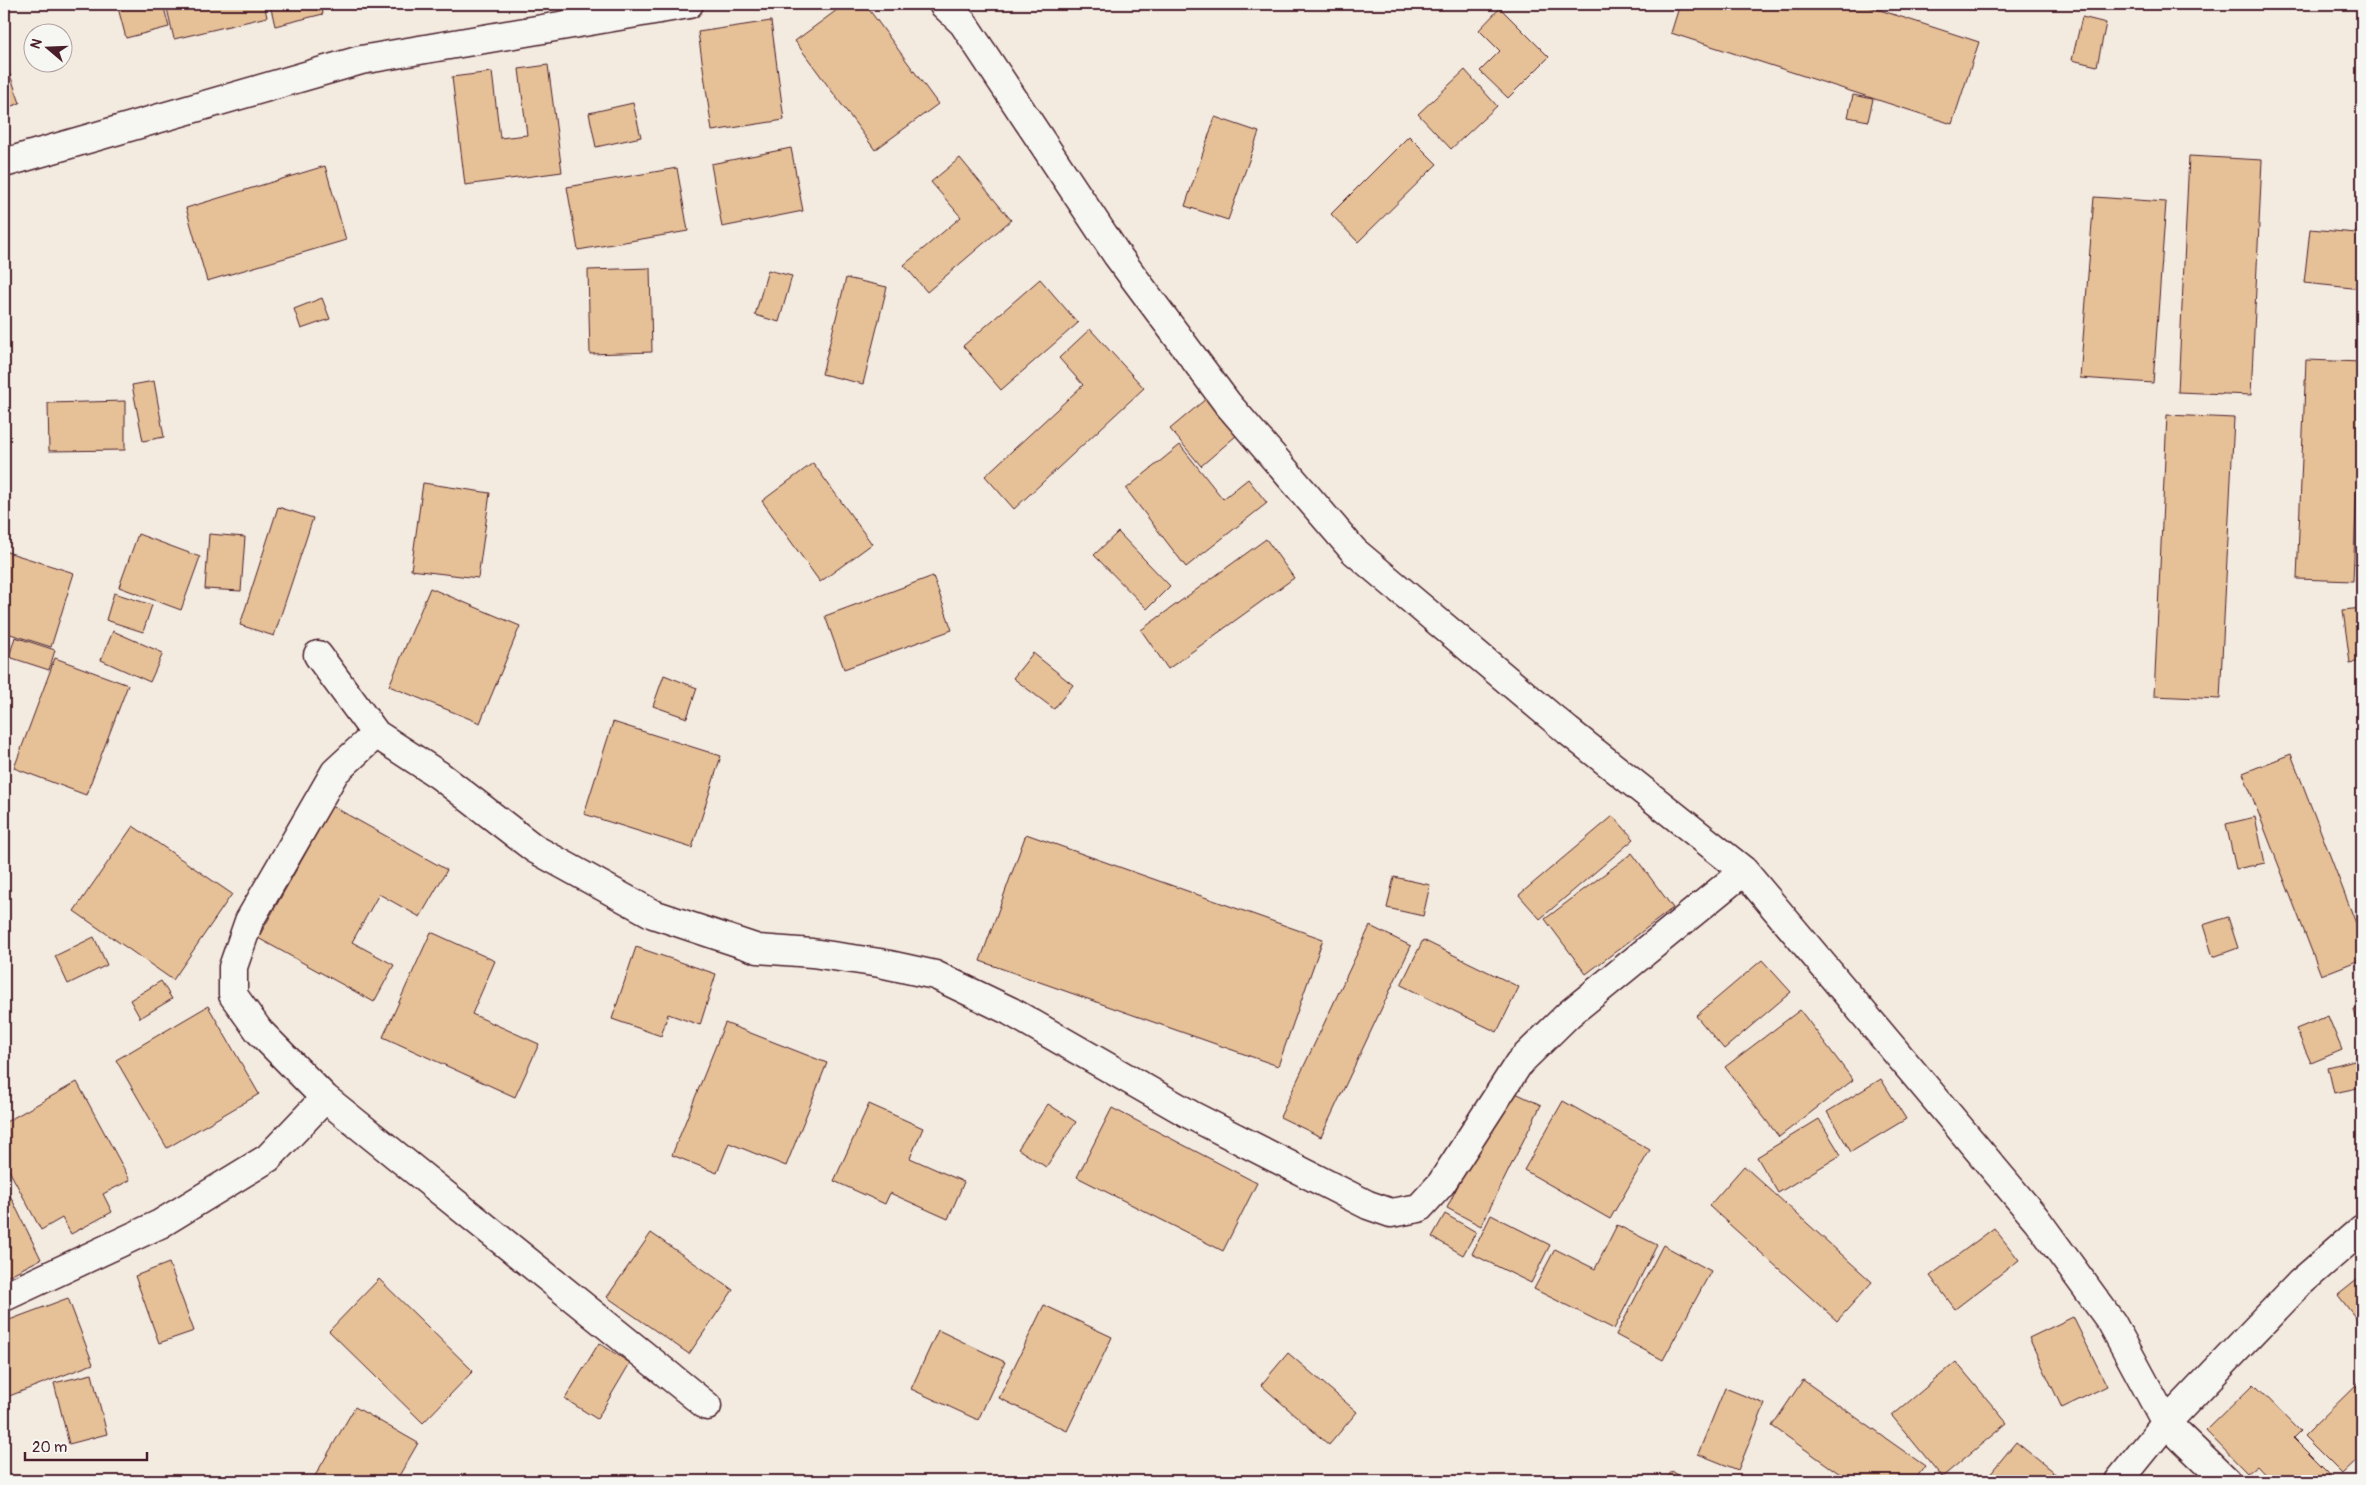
<svg xmlns="http://www.w3.org/2000/svg" width="2366" height="1485" viewBox="0 0 2366 1485" font-family="Pangolin,sans-serif">
<rect width="100%" height="100%" fill="#f3ebe0"/>
<filter id="ink" filterUnits="userSpaceOnUse"><feTurbulence type="fractalNoise" baseFrequency=".02" numOctaves="2"/><feDisplacementMap in="SourceGraphic" scale="10" xChannelSelector="R" yChannelSelector="G"/><feConvolveMatrix kernelMatrix="1 2 1 2 8 2 1 2 1" color-interpolation-filters="sRGB"/></filter>
<g filter="url(#ink)">
<path fill="#e6c197" stroke="#4a1f2b" d="M 117,4 L 163,4 L 169,27 L 126,38 Z
M 166,4 L 264,4 L 267,17 L 174,39 Z
M 270,4 L 321,4 L 323,14 L 275,26 Z
M 845,4 L 865,4 L 938,104 L 875,150 L 795,41 Z
M 1680,4 L 1861,4 L 1979,42 L 1952,124 L 1671,33 Z
M 1500,8 L 1549,57 L 1508,98 L 1480,71 L 1500,51 L 1479,30 Z
M 2082,17 L 2106,23 L 2097,66 L 2072,60 Z
M 771,21 L 784,120 L 712,131 L 698,32 Z
M 4,58 L 20,103 L 4,109 Z
M 548,65 L 562,172 L 465,185 L 452,77 L 492,72 L 500,138 L 527,135 L 519,69 Z
M 1465,70 L 1497,106 L 1451,149 L 1418,114 Z
M 1853,95 L 1873,99 L 1868,121 L 1848,117 Z
M 633,103 L 641,137 L 596,147 L 589,113 Z
M 1215,117 L 1259,132 L 1228,220 L 1185,206 Z
M 1409,136 L 1437,164 L 1358,242 L 1331,214 Z
M 791,148 L 803,211 L 722,227 L 711,164 Z
M 2189,156 L 2262,160 L 2251,395 L 2178,392 Z
M 960,158 L 1011,220 L 927,292 L 904,265 L 961,217 L 931,182 Z
M 325,166 L 346,240 L 207,281 L 186,208 Z
M 677,168 L 688,231 L 578,250 L 567,187 Z
M 2361,180 L 2362,289 L 2304,283 L 2310,229 L 2356,233 Z
M 2094,197 L 2166,202 L 2153,383 L 2080,378 Z
M 650,268 L 652,352 L 590,354 L 588,270 Z
M 768,270 L 792,276 L 779,322 L 755,315 Z
M 846,278 L 887,287 L 863,384 L 822,374 Z
M 1040,279 L 1078,323 L 1001,390 L 963,346 Z
M 322,298 L 330,319 L 301,329 L 294,309 Z
M 1090,329 L 1144,388 L 1014,509 L 985,476 L 1083,385 L 1059,358 Z
M 2306,360 L 2362,362 L 2353,581 L 2297,579 Z
M 154,381 L 164,437 L 143,441 L 132,385 Z
M 1207,398 L 1237,435 L 1201,466 L 1170,429 Z
M 125,401 L 125,450 L 49,451 L 48,403 Z
M 2167,415 L 2234,418 L 2220,699 L 2154,696 Z
M 1180,445 L 1223,499 L 1248,479 L 1267,503 L 1186,567 L 1126,489 Z
M 813,463 L 872,544 L 820,582 L 762,501 Z
M 423,483 L 490,493 L 478,578 L 411,570 Z
M 278,507 L 313,518 L 274,636 L 240,625 Z
M 1118,532 L 1170,586 L 1147,609 L 1094,555 Z
M 138,534 L 200,557 L 181,610 L 119,587 Z
M 209,534 L 245,537 L 241,591 L 205,589 Z
M 1266,539 L 1294,578 L 1168,669 L 1141,630 Z
M 4,551 L 74,573 L 51,647 L 4,632 Z
M 933,576 L 952,630 L 844,669 L 825,616 Z
M 430,588 L 520,626 L 480,723 L 389,686 Z
M 114,593 L 152,605 L 143,632 L 106,620 Z
M 2362,608 L 2362,661 L 2350,663 L 2343,610 Z
M 113,631 L 163,653 L 150,682 L 101,660 Z
M 15,637 L 55,650 L 49,670 L 9,657 Z
M 1033,653 L 1073,685 L 1054,709 L 1013,678 Z
M 55,658 L 128,685 L 86,795 L 14,768 Z
M 664,675 L 697,688 L 687,718 L 653,706 Z
M 613,722 L 721,756 L 692,848 L 584,814 Z
M 2291,754 L 2362,939 L 2362,959 L 2321,975 L 2243,773 Z
M 332,806 L 447,870 L 420,917 L 379,894 L 352,942 L 394,965 L 374,1002 L 258,938 Z
M 1613,816 L 1634,839 L 1540,919 L 1519,895 Z
M 2255,817 L 2265,863 L 2236,869 L 2226,824 Z
M 133,826 L 232,894 L 173,980 L 74,911 Z
M 1026,834 L 1323,939 L 1278,1066 L 980,961 Z
M 1632,853 L 1673,908 L 1586,974 L 1545,919 Z
M 1394,877 L 1430,885 L 1423,916 L 1387,908 Z
M 2228,917 L 2238,948 L 2213,957 L 2203,925 Z
M 1370,926 L 1411,946 L 1321,1137 L 1280,1117 Z
M 431,932 L 495,961 L 472,1014 L 539,1044 L 515,1097 L 383,1037 Z
M 94,937 L 107,965 L 68,984 L 55,956 Z
M 1423,940 L 1519,987 L 1497,1032 L 1401,985 Z
M 636,947 L 716,974 L 700,1025 L 668,1014 L 661,1036 L 612,1019 Z
M 1762,960 L 1791,992 L 1724,1049 L 1696,1016 Z
M 161,981 L 172,999 L 140,1018 L 130,1000 Z
M 208,1006 L 259,1094 L 167,1148 L 116,1060 Z
M 2362,1007 L 2362,1043 L 2354,1009 Z
M 1800,1010 L 1853,1080 L 1779,1137 L 1725,1067 Z
M 2328,1016 L 2342,1050 L 2311,1063 L 2296,1029 Z
M 725,1023 L 827,1063 L 786,1166 L 729,1143 L 717,1173 L 672,1155 Z
M 2362,1058 L 2362,1087 L 2334,1093 L 2328,1067 Z
M 1881,1079 L 1906,1119 L 1851,1152 L 1827,1112 Z
M 77,1082 L 130,1180 L 103,1194 L 112,1212 L 71,1234 L 62,1218 L 41,1230 L 4,1161 L 4,1123 Z
M 1505,1088 L 1541,1105 L 1481,1226 L 1447,1208 Z
M 1563,1101 L 1650,1150 L 1610,1219 L 1524,1170 Z
M 869,1104 L 923,1128 L 910,1158 L 964,1182 L 948,1219 L 890,1193 L 885,1204 L 834,1181 Z
M 1048,1104 L 1076,1122 L 1046,1167 L 1018,1149 Z
M 1112,1108 L 1257,1183 L 1223,1251 L 1077,1177 Z
M 1819,1119 L 1841,1155 L 1778,1193 L 1757,1157 Z
M 1744,1166 L 1872,1282 L 1837,1321 L 1709,1206 Z
M 4,1183 L 41,1259 L 4,1278 Z
M 1445,1214 L 1476,1232 L 1463,1255 L 1432,1237 Z
M 1491,1215 L 1550,1245 L 1531,1283 L 1472,1254 Z
M 1617,1225 L 1657,1245 L 1614,1329 L 1534,1289 L 1555,1249 L 1595,1269 Z
M 1994,1228 L 2019,1260 L 1955,1309 L 1930,1276 Z
M 651,1233 L 733,1290 L 689,1354 L 607,1297 Z
M 1663,1245 L 1711,1271 L 1663,1360 L 1616,1335 Z
M 169,1263 L 194,1331 L 159,1343 L 135,1276 Z
M 2362,1276 L 2362,1317 L 2358,1321 L 2338,1295 Z
M 379,1279 L 473,1371 L 423,1423 L 329,1331 Z
M 68,1298 L 93,1364 L 4,1398 L 4,1322 Z
M 1044,1305 L 1112,1337 L 1067,1431 L 999,1398 Z
M 2073,1317 L 2107,1386 L 2062,1408 L 2029,1338 Z
M 938,1330 L 1005,1362 L 978,1420 L 911,1389 Z
M 599,1343 L 630,1363 L 597,1419 L 565,1399 Z
M 1288,1353 L 1357,1412 L 1329,1445 L 1261,1385 Z
M 1956,1362 L 2007,1423 L 1942,1477 L 1892,1416 Z
M 92,1374 L 107,1434 L 69,1444 L 54,1383 Z
M 2362,1379 L 2362,1455 L 2342,1474 L 2304,1436 Z
M 1803,1380 L 1925,1466 L 1914,1481 L 1850,1481 L 1772,1426 Z
M 2254,1384 L 2300,1431 L 2293,1438 L 2332,1477 L 2328,1481 L 2272,1481 L 2257,1465 L 2247,1473 L 2206,1431 Z
M 1725,1388 L 1765,1404 L 1738,1470 L 1698,1454 Z
M 355,1407 L 418,1443 L 396,1481 L 312,1481 Z
M 2016,1442 L 2058,1476 L 2054,1481 L 1984,1481 Z
M 1672,1471 L 1687,1481 L 1665,1481 Z"/>
<g fill="none" stroke-linecap="round" stroke-linejoin="round">
<defs>
<path id="street" d="M 943,4 L 963,23 L 1117,255 L 1227,403 L 1354,551 L 1568,731 L 1744,871 L 2037,1220 L 2112,1323 L 2166,1423 L 2226,1481
M 4,163 L 361,60 L 689,4
M 318,655 L 376,734 L 439,775 L 535,849 L 653,914 L 758,949 L 812,953 L 880,963 L 935,975 L 1010,1011 L 1191,1115 L 1368,1205 L 1391,1213 L 1419,1208 L 1441,1184 L 1519,1063 L 1569,1014 L 1744,871
M 376,734 L 335,772 L 249,921 L 233,967 L 233,995 L 259,1031 L 325,1098 L 707,1406
M 4,1297 L 160,1224 L 268,1158 L 325,1098"/>
<path id="secondary" d="M 2119,1481 L 2166,1423 L 2300,1283 L 2362,1229"/>
</defs>
<use href="#street" stroke="#4a1f2b" stroke-width="31"/>
<use href="#secondary" stroke="#4a1f2b" stroke-width="31"/>
<use href="#street" stroke="#f6f6f2" stroke-width="28"/>
<use href="#secondary" stroke="#f6f6f2" stroke-width="28"/>
</g>
</g>
<rect width="2366" height="1485" fill="none" stroke="#f6f6f2" stroke-width="20"/>
<rect x="10" y="10" width="2346" height="1465" fill="none" stroke="#4a1f2b" stroke-width="2" filter="url(#ink)"/>
<g transform="translate(48 48) rotate(289)"><circle r="24" fill="#f6f6f2" stroke="#b1a0a2"/>
<path d="M0-4L9 19L0 12L-9 19Z" fill="#4a1f2b"/>
<text y="-8" font-size="14" font-weight="bold" text-anchor="middle" fill="#4a1f2b">N</text>
</g>
<path d="M25 1452v8h122v-8" fill="none" stroke="#4a1f2b" stroke-width="2.5"/>
<text x="32" y="1452" font-size="15" fill="#4a1f2b" stroke="#f6f6f2" stroke-width="4" paint-order="stroke">20 m</text>
</svg>
